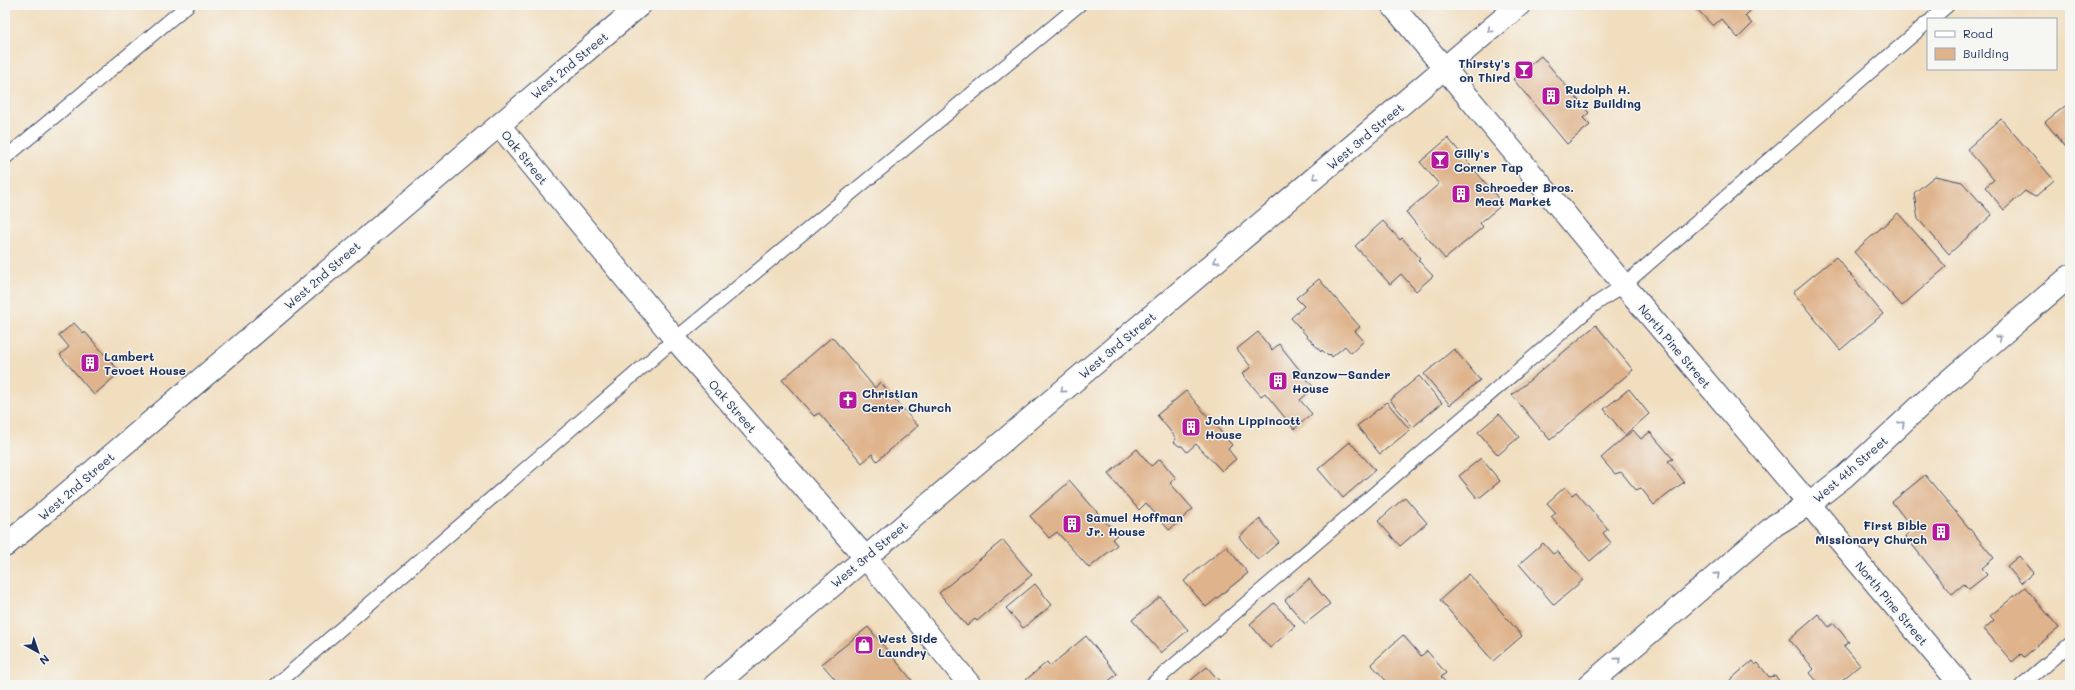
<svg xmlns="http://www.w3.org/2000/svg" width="2075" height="690" viewBox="0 0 2075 690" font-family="Mali,sans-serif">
<rect width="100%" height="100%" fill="#f6f6f2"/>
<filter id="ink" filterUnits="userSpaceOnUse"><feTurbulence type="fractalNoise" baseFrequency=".025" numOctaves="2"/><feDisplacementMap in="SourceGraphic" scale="8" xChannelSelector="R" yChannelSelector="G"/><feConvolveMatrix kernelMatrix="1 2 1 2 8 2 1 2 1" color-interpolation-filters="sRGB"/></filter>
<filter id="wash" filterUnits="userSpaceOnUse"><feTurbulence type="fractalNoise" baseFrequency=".012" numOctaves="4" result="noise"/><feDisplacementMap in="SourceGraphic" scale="16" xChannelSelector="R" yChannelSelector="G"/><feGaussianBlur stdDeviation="0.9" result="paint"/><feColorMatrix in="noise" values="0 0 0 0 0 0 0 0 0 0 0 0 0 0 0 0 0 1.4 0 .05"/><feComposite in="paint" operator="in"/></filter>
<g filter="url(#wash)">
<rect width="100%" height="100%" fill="#f1debf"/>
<g id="blocks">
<path fill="#dfb48c" d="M 1693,5 L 1754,5 L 1755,6 L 1745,16 L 1752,24 L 1738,38 L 1721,19 L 1713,26 Z
M 1541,56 L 1589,113 L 1583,118 L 1590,125 L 1567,144 L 1513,79 Z
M 2070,102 L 2070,152 L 2045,122 Z
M 2001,119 L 2054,180 L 2035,197 L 2025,191 L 2004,210 L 1985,187 L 1994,180 L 1967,149 Z
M 1448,138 L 1503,204 L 1480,223 L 1483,227 L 1445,259 L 1406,212 L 1439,184 L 1420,162 Z
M 1935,176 L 1962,182 L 1992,215 L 1949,254 L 1918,219 L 1914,193 Z
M 1898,213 L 1946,267 L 1902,306 L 1854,252 Z
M 1383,221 L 1400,240 L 1402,238 L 1420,258 L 1418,260 L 1433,276 L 1416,291 L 1401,274 L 1390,284 L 1355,246 Z
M 1836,257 L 1883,314 L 1840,350 L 1793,292 Z
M 1319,279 L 1360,327 L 1355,331 L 1364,341 L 1351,353 L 1345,346 L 1332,357 L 1330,354 L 1328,356 L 1322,350 L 1321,352 L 1291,318 L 1304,306 L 1296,298 Z
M 74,323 L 84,334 L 85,332 L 120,372 L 94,395 L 60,355 L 69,347 L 59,335 Z
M 1596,325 L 1633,370 L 1550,440 L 1512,395 Z
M 1258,332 L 1272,350 L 1279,344 L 1314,388 L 1300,400 L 1312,414 L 1294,429 L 1265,393 L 1261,396 L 1242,374 L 1251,367 L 1237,349 Z
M 832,337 L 875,388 L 880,382 L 918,426 L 877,461 L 872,454 L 862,463 L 819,413 L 814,416 L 782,380 Z
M 1454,349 L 1480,380 L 1450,405 L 1424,374 Z
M 1419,376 L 1442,403 L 1413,427 L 1390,400 Z
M 1629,389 L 1649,414 L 1625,435 L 1604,409 Z
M 1186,391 L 1232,445 L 1228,449 L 1236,459 L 1222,471 L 1196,444 L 1187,452 L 1182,446 L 1179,446 L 1174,442 L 1176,438 L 1157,415 Z
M 1387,402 L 1410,430 L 1380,454 L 1357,426 Z
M 1499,414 L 1519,437 L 1498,455 L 1478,432 Z
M 1633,430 L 1641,439 L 1650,432 L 1673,459 L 1668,461 L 1684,482 L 1654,505 L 1641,488 L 1636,490 L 1621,472 L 1615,474 L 1601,458 Z
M 1350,442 L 1375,470 L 1343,498 L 1318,469 Z
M 1137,449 L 1151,466 L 1160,459 L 1176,478 L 1170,483 L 1193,509 L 1169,530 L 1146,503 L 1139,510 L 1108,474 Z
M 1481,458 L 1500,481 L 1478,499 L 1459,476 Z
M 1925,475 L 1994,558 L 1982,568 L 1987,575 L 1969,589 L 1964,584 L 1952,594 L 1905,536 L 1913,529 L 1892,502 Z
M 1070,481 L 1117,535 L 1112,539 L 1117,545 L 1089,568 L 1057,532 L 1049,538 L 1030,516 Z
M 1565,487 L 1572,495 L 1576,492 L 1608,529 L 1603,533 L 1611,543 L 1590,561 L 1551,517 L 1556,513 L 1547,503 Z
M 1405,497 L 1427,523 L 1400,546 L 1378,521 Z
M 1260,519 L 1279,542 L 1258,560 L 1239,537 Z
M 1003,540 L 1032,575 L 977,621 L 975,619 L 967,626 L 939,593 Z
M 1543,543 L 1553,554 L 1557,551 L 1583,580 L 1554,605 L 1519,564 Z
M 1226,546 L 1248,573 L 1206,607 L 1184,581 Z
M 2019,556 L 2033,573 L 2021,583 L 2007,566 Z
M 1469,574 L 1522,636 L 1493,661 L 1440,600 Z
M 1309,579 L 1330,604 L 1305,624 L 1285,600 Z
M 1035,584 L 1052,605 L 1023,628 L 1006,608 Z
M 2025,587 L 2059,628 L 2024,657 L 2021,654 L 2012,662 L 1984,629 L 1994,620 L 1990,616 Z
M 1160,597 L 1188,630 L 1161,653 L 1132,620 Z
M 1274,603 L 1295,626 L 1270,648 L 1250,624 Z
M 1818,614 L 1829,627 L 1834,623 L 1849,642 L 1844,646 L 1860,665 L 1842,680 L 1847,685 L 1820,685 L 1810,673 L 1814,669 L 1789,639 Z
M 868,627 L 916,685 L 840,685 L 822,664 Z
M 1403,635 L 1421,656 L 1427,651 L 1446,673 L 1441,677 L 1448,685 L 1390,685 L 1371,664 Z
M 1086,636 L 1117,674 L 1104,685 L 1030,685 L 1026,680 L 1047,662 L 1050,666 Z
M 1752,661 L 1755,665 L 1758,663 L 1769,677 L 1775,676 L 1783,685 L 1734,685 L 1730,680 Z
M 1207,667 L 1223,685 L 1185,685 Z"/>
</g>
</g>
<g filter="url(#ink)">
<use href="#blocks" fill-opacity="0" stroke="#3b496d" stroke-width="1"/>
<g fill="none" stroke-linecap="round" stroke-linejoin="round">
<defs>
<path id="service" d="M 1932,19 L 1948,5
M 5,158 L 188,5
M 276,685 L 675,339 L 1079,5
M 1151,685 L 1594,305 L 1624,285 L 1928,22
M 2022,685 L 2070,644"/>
<path id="minor" d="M 499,125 L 675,339 L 865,557 L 970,685
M 1809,504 L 1961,685
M 5,546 L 640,5"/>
<path id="tertiary" d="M 1392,5 L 1624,285 L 1809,504 L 1845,476 L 1932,395 L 2070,276"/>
<path id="secondary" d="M 715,685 L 1519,5
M 1589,685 L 1775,525 L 1809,504"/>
</defs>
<use href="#service" stroke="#3b496d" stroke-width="15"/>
<use href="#minor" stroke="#3b496d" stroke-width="24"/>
<use href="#tertiary" stroke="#3b496d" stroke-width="24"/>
<use href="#secondary" stroke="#3b496d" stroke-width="24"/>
<use href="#service" stroke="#fff" stroke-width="13"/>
<use href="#minor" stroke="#fff" stroke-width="22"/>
<use href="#tertiary" stroke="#fff" stroke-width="22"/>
<use href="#secondary" stroke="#fff" stroke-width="22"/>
</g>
<defs><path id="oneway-chevron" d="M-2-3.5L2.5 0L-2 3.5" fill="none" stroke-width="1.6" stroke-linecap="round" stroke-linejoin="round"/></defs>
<g stroke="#8d97ae">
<use href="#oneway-chevron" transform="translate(1490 30) rotate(140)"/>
<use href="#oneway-chevron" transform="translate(1315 177) rotate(140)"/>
<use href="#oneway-chevron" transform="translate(1216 261) rotate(140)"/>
<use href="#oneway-chevron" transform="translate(1999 338) rotate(-41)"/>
<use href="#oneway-chevron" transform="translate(1063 390) rotate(140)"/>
<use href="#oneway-chevron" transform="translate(1902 424) rotate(-43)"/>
<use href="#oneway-chevron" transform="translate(1717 575) rotate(-41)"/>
<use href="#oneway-chevron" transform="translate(1618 660) rotate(-41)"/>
</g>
</g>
<defs>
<symbol id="bar-square" viewBox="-11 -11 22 22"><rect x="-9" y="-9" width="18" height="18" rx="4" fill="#b5179e" stroke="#f6f6f2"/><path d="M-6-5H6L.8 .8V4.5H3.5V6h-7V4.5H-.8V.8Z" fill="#fff"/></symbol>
<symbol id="building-square" viewBox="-11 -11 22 22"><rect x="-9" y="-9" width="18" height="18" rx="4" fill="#b5179e" stroke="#f6f6f2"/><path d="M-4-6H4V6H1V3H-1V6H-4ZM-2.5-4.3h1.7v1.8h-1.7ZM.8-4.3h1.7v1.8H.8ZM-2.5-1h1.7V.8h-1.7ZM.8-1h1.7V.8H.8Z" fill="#fff"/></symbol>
<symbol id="church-square" viewBox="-11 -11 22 22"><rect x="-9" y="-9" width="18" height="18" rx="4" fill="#b5179e" stroke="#f6f6f2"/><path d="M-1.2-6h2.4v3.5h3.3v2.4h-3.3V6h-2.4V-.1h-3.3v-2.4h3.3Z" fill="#fff"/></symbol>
<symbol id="shop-square" viewBox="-11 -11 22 22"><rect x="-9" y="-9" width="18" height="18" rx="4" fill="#b5179e" stroke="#f6f6f2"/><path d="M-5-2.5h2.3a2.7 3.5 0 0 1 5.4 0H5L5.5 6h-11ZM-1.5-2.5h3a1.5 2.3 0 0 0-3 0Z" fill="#fff"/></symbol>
</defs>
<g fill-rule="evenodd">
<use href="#bar-square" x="1513" y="59" width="22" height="22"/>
<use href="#building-square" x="1540" y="85" width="22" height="22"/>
<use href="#bar-square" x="1429" y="149" width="22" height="22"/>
<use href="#building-square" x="1450" y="183" width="22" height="22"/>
<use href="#building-square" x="79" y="352" width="22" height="22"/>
<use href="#building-square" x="1267" y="370" width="22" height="22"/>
<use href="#church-square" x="837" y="389" width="22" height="22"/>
<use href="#building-square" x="1180" y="416" width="22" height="22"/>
<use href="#building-square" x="1061" y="513" width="22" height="22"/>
<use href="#building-square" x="1930" y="521" width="22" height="22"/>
<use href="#shop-square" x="853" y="634" width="22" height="22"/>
</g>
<g text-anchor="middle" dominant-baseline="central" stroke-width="3" stroke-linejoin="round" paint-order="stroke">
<g font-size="12" font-weight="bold" fill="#1b2f5e" stroke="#f6f6f2" text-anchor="start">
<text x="1510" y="63" text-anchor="end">Thirsty's<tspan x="1510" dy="14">on Third</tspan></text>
<text x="1565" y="89">Rudolph H.<tspan x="1565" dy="14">Sitz Building</tspan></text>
<text x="1454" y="153">Gilly's<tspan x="1454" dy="14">Corner Tap</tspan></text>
<text x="1475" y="187">Schroeder Bros.<tspan x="1475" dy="14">Meat Market</tspan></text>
<text x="104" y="356">Lambert<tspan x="104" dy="14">Tevoet House</tspan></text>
<text x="1292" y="374">Ranzow–Sander<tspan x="1292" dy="14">House</tspan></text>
<text x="862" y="393">Christian<tspan x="862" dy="14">Center Church</tspan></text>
<text x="1205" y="420">John Lippincott<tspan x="1205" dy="14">House</tspan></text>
<text x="1086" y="517">Samuel Hoffman<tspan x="1086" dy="14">Jr. House</tspan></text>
<text x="1927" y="525" text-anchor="end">First Bible<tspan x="1927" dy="14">Missionary Church</tspan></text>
<text x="878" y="638">West Side<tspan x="878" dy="14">Laundry</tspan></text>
</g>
<g font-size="12" fill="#1b2f5e" stroke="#f6f6f2">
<text transform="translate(569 65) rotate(-40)">West 2nd Street</text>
<text transform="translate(1365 136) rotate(-40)">West 3rd Street</text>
<text transform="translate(525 157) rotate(51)">Oak Street</text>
<text transform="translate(322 275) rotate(-41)">West 2nd Street</text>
<text transform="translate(1117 345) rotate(-40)">West 3rd Street</text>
<text transform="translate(1675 346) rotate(50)">North Pine Street</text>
<text transform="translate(733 406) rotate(49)">Oak Street</text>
<text transform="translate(1850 469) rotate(-41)">West 4th Street</text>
<text transform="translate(76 486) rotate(-41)">West 2nd Street</text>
<text transform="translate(869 554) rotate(-40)">West 3rd Street</text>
<text transform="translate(1892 603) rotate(50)">North Pine Street</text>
</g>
</g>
<rect width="2075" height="690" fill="none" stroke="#f6f6f2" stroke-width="20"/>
<rect x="1927" y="18" width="130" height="52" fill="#f6f6f2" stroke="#9ea6b7"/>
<rect x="1935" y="31" width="20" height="6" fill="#ffffff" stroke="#9ea6b7"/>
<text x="1963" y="38" font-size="12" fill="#1b2f5e">Road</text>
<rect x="1935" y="48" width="20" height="12" fill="#dfb48c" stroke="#9ea6b7"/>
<text x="1963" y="58" font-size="12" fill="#1b2f5e">Building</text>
<g transform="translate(38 652) rotate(140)" stroke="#f6f6f2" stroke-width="3" paint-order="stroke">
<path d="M0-3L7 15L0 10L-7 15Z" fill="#1b2f5e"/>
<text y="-6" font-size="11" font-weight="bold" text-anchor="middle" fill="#1b2f5e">N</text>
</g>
</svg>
